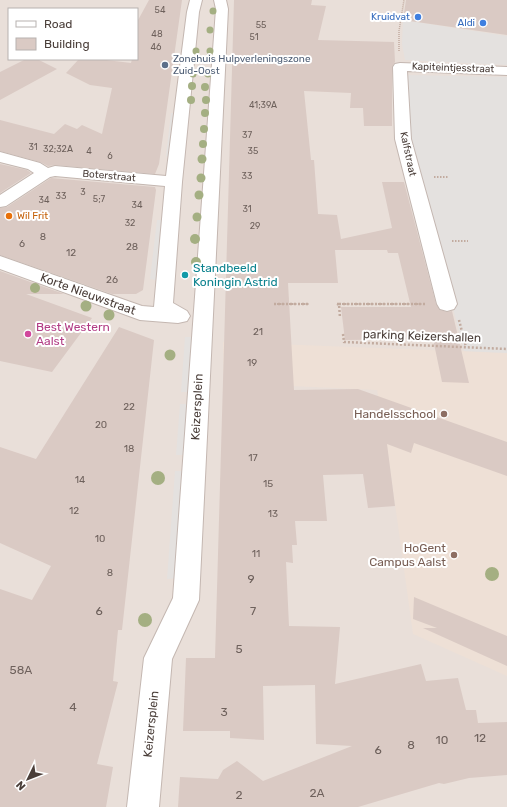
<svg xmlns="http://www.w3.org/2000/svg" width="507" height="807" viewBox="0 0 507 807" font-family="Rubik,sans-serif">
<rect width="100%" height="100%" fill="#f5efeb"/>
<path fill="#e9dfd9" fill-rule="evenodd" d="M 0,0 L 507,0 L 507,807 L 0,807 ZM 9,9 L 137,9 L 137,59 L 9,59 Z"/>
<path fill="#eee0d6" d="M 223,342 L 507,353 L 507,676 L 413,634 L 386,439 L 377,390 L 224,383 Z"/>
<path fill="#e4e1df" d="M 403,20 L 507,36 L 507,65 L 405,60 L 402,44 Z
M 404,75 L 507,77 L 507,353 L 464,351 L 409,138 Z
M 171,113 L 176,113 L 170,158 L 166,156 Z
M 157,220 L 163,220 L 156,280 L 150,279 Z
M 185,337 L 195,337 L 191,392 L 181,392 Z
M 180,404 L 191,404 L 187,455 L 176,455 Z
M 175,471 L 186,471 L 180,578 L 167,579 Z"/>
<path fill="#dacac4" d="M 149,0 L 182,0 L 159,164 L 155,174 L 55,165 L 48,166 L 40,162 L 0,151 L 0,120 L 54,134 L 65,124 L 77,129 L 82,125 L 102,134 L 112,88 L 90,85 L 66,73 L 79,59 L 98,59 L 131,63 L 132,59 L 137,59 L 137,22 Z
M 234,0 L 312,0 L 311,5 L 326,6 L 318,40 L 394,42 L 395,62 L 392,67 L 392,126 L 364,126 L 363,108 L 350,108 L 351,93 L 304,91 L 311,160 L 314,160 L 318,214 L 337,215 L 341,239 L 392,228 L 382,182 L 404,182 L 436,304 L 440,310 L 447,312 L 452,311 L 469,383 L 442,382 L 433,339 L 345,340 L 341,307 L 411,307 L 398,253 L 388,253 L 387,250 L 335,250 L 338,283 L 288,283 L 294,390 L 358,389 L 507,442 L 507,476 L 414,443 L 411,453 L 387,444 L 395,506 L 368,508 L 363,474 L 323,475 L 327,521 L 295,521 L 297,545 L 292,545 L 293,563 L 286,562 L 289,626 L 340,627 L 335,684 L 421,664 L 426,681 L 458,678 L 466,710 L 476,710 L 478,723 L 507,722 L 507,775 L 469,778 L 444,784 L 439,783 L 358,807 L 178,807 L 180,777 L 218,779 L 223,770 L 237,761 L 263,781 L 352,746 L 316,744 L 315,685 L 263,686 L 264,740 L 230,738 L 230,731 L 183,731 L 186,658 L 215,658 Z
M 406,0 L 507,0 L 507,35 L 403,20 Z
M 26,59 L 37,59 L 57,69 L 0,100 L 0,72 Z
M 0,164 L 27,170 L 31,173 L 0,193 Z
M 51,178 L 155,187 L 156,190 L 143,290 L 136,294 L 112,294 L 0,255 L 0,208 L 7,207 Z
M 0,271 L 64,294 L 26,294 L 92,318 L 52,372 L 0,361 Z
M 119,327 L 154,340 L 122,630 L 118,630 L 113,681 L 118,682 L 97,764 L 113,767 L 106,807 L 0,807 L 0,589 L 32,600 L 51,566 L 0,543 L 0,447 L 36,459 Z
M 414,597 L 507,636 L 507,666 L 423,628 L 437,628 L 413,619 Z"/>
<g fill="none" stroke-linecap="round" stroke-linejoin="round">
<defs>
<path id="minor" d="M 190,0 L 202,0 L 199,12 L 182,182 L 173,303 L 187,311 L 190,316 L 187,321 L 178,323 L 140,320 L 0,269 L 0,256 L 142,306 L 154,307 L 165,186 L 55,176 L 50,177 L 6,206 L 0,207 L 0,195 L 34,173 L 28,169 L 0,162 L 0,152 L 40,163 L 48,168 L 55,166 L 166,176 L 187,12 Z
M 214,0 L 226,0 L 228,9 L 199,600 L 172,659 L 159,807 L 127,807 L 144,658 L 173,598 L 216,9 Z
M 400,63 L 507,67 L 507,75 L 407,71 L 411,139 L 457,304 L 454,309 L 447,311 L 440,309 L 437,304 L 395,139 L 393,67 L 395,64 Z"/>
</defs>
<use href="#minor" stroke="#c4b7b1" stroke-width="2"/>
<path stroke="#c2ab9f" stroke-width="1.5" stroke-dasharray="1 1" stroke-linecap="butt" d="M 399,51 L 399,31 L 404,0"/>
<path stroke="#c2ab9f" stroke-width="2" stroke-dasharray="1.5 1.5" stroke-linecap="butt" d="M 434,177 L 449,177
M 452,241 L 468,241
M 274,304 L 309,304
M 337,304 L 339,305
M 339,304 L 425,304"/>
<path stroke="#c2ab9f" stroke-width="2.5" stroke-dasharray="2 2" stroke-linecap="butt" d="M 274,304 L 309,304
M 337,304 L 339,304 L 340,318
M 339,304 L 425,304
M 459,320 L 466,347
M 343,334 L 344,342 L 507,349"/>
<use href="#minor" fill="#fff" fill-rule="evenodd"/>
</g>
<g fill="#a4af82">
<circle cx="213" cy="11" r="3.5"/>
<circle cx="210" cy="30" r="3.5"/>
<circle cx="196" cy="51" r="3.5"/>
<circle cx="210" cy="51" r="3.5"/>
<circle cx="193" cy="74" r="3.5"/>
<circle cx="208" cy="74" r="3.5"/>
<circle cx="192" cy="86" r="4"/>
<circle cx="205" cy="87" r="4"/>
<circle cx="191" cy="100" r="4"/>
<circle cx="206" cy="100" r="4"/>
<circle cx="205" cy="113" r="4"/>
<circle cx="204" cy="129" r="4"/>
<circle cx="203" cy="144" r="4"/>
<circle cx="202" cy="159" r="4.5"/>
<circle cx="201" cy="178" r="4.5"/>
<circle cx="199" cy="195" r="4.5"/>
<circle cx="197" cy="217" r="4.5"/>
<circle cx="195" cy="239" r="5"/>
<circle cx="196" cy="262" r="5"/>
<circle cx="35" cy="288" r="5"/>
<circle cx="86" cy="306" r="5.5"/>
<circle cx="109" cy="315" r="5.5"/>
<circle cx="170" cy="355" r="5.5"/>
<circle cx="158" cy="478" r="7"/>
<circle cx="492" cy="574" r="7"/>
<circle cx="145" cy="620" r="7"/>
</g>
<g fill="#3f7fe0" stroke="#fff" stroke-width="1.5">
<circle cx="418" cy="17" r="4"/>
<circle cx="483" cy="23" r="4"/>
</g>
<circle fill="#5c6f8a" stroke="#fff" stroke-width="1.5" cx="165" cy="65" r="4"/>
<circle fill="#e8710a" stroke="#fff" stroke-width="1.5" cx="9" cy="216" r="4"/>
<circle fill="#0f9aa8" stroke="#fff" stroke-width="1.5" cx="185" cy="275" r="4"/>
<circle fill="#d1479c" stroke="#fff" stroke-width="1.5" cx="28" cy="334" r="4"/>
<g fill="#8d6e63" stroke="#fff" stroke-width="1.5">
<circle cx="444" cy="414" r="4"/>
<circle cx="454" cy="555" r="4"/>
</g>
<g text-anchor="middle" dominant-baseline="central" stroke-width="4" stroke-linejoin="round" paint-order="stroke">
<g font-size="9" fill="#6e615c">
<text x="160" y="10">54</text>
<text x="261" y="25">55</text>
<text x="157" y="34">48</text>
<text x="254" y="37">51</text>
<text x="156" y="47">46</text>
<text x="263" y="105">41;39A</text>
<text x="247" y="135">37</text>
<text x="33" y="147">31</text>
<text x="58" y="149">32;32A</text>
<text x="89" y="151">4</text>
<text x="253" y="151">35</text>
<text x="110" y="156">6</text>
<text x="247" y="176">33</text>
<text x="83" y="192">3</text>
<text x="61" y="196">33</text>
<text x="99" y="199">5;7</text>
<text x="44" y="200">34</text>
<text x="137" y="205">34</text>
<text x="247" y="209">31</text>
<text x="130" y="223">32</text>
<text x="255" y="226">29</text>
</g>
<g font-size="10" fill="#366cbe" stroke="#fff" text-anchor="end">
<text x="410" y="17">Kruidvat</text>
<text x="475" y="23">Aldi</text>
</g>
<g font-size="10" fill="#4e5e75" stroke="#fff" text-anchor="start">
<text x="173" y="59">Zonehuis Hulpverleningszone<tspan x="173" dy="12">Zuid-Oost</tspan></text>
</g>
<g font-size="10" fill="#4a3e39" stroke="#fff">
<text transform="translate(453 68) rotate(2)">Kapiteintjesstraat</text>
<text transform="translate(408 154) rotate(78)">Kalfstraat</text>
<text transform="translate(109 176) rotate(5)">Boterstraat</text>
</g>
<g font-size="10" fill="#c56008" stroke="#fff" text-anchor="start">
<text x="17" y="216">Wil Frit</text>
</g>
<g font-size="10" fill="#6e615c">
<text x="43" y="237">8</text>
<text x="22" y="244">6</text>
<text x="132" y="247">28</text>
<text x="71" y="253">12</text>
<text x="112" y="280">26</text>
<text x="258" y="332">21</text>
<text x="252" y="363">19</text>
<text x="129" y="407">22</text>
<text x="101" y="425">20</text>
<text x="129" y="449">18</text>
<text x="253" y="458">17</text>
<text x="80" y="480">14</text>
<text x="268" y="484">15</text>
<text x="74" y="511">12</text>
<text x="273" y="514">13</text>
<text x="100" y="539">10</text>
<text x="256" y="554">11</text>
<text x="110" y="573">8</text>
</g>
<g font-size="12" fill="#0d838f" stroke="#fff" text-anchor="start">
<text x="193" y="268">Standbeeld<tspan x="193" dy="14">Koningin Astrid</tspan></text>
</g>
<g font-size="12" fill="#4a3e39" stroke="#fff">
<text transform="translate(88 294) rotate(20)">Korte Nieuwstraat</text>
<text transform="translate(422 336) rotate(2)">parking Keizershallen</text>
<text transform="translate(197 407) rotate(-87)">Keizersplein</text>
<text transform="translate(151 724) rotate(-84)">Keizersplein</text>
</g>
<g font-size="12" fill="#b23c85" stroke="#fff" text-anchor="start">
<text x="36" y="327">Best Western<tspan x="36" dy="14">Aalst</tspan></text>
</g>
<g font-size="12" fill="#785e54" stroke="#fff" text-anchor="end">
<text x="436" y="414">Handelsschool</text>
<text x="446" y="548">HoGent<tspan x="446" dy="14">Campus Aalst</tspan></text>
</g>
<g font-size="12" fill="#6e615c">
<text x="251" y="579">9</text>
<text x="99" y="611">6</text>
<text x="253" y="611">7</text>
<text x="239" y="649">5</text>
<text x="21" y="670">58A</text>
<text x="73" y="707">4</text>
<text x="224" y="712">3</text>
<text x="480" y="738">12</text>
<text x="442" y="740">10</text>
<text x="411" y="745">8</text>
<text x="378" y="750">6</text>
<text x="317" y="793">2A</text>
<text x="239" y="795">2</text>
</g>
</g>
<rect x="8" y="8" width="130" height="52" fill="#ffffff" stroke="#b7b2b0"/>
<rect x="16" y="21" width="20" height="6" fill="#ffffff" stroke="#b7b2b0"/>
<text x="44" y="28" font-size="12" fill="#4a3e39">Road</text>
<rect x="16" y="38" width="20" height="12" fill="#dacac4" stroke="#b7b2b0"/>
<text x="44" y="48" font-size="12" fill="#4a3e39">Building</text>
<g transform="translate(28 779) rotate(227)" stroke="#ffffff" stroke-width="3" paint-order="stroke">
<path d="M0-3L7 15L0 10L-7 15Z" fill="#4a3e39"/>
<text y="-6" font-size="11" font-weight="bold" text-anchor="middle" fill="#4a3e39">N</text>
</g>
</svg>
